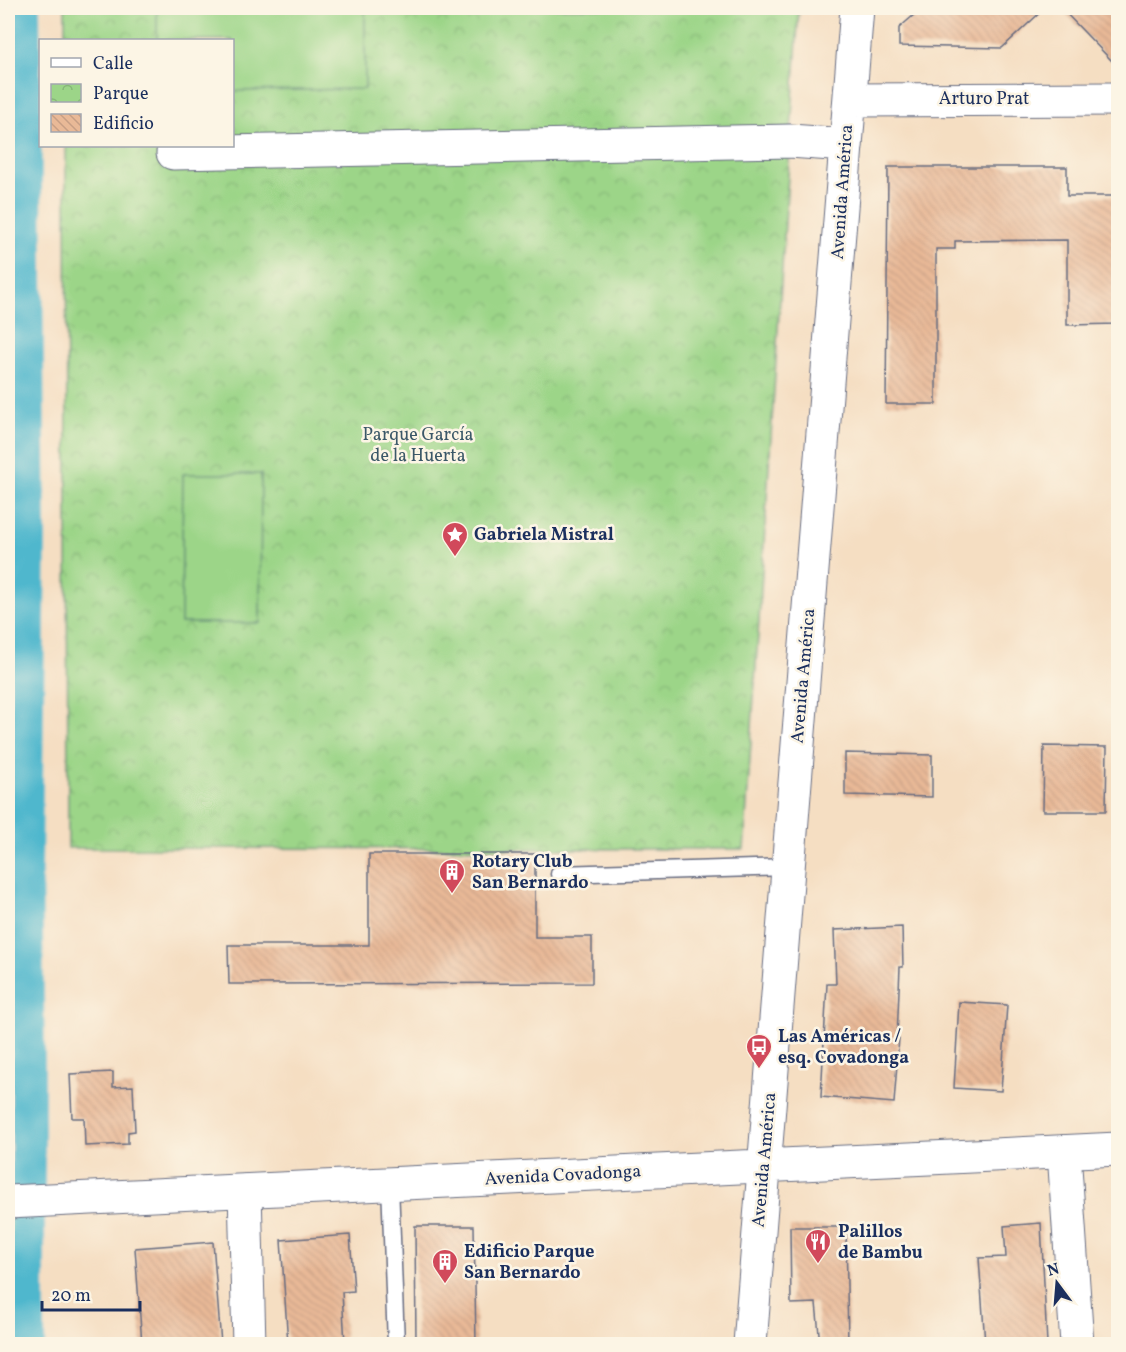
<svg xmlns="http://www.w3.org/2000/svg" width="1126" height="1352" viewBox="0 0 1126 1352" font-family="Vollkorn,serif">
<defs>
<pattern id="grass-dots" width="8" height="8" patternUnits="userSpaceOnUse" patternTransform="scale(1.5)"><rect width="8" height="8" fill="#9cd588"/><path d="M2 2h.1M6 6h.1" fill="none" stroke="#86b778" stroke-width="1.8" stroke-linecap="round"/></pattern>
<pattern id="park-crowns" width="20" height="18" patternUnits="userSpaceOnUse" patternTransform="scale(1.5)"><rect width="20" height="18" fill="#9cd588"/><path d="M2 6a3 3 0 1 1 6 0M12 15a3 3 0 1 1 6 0" fill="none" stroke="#86b778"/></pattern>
<pattern id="building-back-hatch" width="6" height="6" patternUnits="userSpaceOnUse" patternTransform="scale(1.5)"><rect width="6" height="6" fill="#e9b997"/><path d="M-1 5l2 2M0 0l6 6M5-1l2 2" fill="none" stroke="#c79f85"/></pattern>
</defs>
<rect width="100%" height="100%" fill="#fcf5e5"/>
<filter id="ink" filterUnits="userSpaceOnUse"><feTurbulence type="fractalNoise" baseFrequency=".0167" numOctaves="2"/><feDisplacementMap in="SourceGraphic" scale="12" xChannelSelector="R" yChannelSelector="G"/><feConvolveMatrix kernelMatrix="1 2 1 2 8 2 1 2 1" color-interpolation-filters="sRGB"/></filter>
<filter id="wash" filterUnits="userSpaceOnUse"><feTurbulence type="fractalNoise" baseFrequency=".008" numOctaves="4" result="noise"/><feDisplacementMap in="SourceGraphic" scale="24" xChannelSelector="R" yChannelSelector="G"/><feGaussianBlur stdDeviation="1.35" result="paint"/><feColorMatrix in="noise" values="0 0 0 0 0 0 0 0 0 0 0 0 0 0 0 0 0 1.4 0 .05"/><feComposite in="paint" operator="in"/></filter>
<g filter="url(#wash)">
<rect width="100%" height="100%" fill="#f5dec2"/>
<path fill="url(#grass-dots)" stroke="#5c8273" stroke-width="1.5" d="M 8,1219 L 13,1220 L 16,1344 L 8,1344 Z"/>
<path fill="url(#park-crowns)" stroke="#5c8273" stroke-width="1.5" d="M 65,8 L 799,8 L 744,849 L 68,848 L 66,146 L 232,146 L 232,40 L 65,40 Z"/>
<path fill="#9cd588" stroke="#5c8273" stroke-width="1.5" d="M 157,8 L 365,8 L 365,89 L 233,91 L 232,40 L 157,40 Z
M 183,474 L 261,474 L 260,623 L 181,623 Z"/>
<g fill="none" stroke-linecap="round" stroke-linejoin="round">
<path stroke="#4fb7cd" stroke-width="34" d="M 23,8 L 29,532 L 25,868 L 28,1061 L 28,1344"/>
</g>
<g id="blocks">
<path fill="url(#building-back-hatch)" d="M 922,8 L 1045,8 L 1002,48 L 899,46 L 899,28 Z
M 1061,8 L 1112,8 L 1113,62 Z
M 888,167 L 1067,167 L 1067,196 L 1119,196 L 1119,324 L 1067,325 L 1067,240 L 955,241 L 955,249 L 936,249 L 936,404 L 886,404 Z
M 1044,746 L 1107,747 L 1106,811 L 1043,811 Z
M 845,753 L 932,755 L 932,797 L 845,795 Z
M 369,854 L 535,854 L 535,937 L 592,937 L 592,983 L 229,984 L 228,945 L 369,945 Z
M 902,927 L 903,967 L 900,967 L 897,1038 L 899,1038 L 894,1103 L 821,1097 L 827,984 L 836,984 L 834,930 Z
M 959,1002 L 1007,1005 L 1001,1091 L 954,1088 Z
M 113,1072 L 113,1087 L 133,1086 L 135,1131 L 128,1132 L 128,1144 L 85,1146 L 84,1118 L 72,1118 L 70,1074 Z
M 1041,1223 L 1047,1344 L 985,1344 L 979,1258 L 1006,1257 L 1004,1226 Z
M 415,1226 L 474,1226 L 476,1344 L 416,1344 Z
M 790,1227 L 846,1227 L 848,1344 L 820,1344 L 816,1303 L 791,1304 Z
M 350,1235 L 354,1291 L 342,1292 L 345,1344 L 288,1344 L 281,1240 Z
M 213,1242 L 221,1344 L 142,1344 L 135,1248 Z"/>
</g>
</g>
<g filter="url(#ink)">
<use href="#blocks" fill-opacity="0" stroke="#676c81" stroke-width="1.5"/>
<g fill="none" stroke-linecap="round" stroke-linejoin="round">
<defs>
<path id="lane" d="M 559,874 L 789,867
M 390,1184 L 396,1344"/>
<path id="street" d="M 173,153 L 790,141 L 846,145
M 1064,1152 L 1077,1344
M 245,1191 L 249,1344"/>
<path id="secondary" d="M 850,100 L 1118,99
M 8,1202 L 1118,1149
M 750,1344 L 857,8"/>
</defs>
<use href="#lane" stroke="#676c81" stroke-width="19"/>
<use href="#street" stroke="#676c81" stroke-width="35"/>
<use href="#secondary" stroke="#676c81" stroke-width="35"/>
<use href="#lane" stroke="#fff" stroke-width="16"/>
<use href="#street" stroke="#fff" stroke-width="33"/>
<use href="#secondary" stroke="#fff" stroke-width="33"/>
</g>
</g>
<defs>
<symbol id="sight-pin" viewBox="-11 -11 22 30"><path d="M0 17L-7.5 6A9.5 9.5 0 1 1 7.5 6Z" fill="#d1495b" stroke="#fcf5e5"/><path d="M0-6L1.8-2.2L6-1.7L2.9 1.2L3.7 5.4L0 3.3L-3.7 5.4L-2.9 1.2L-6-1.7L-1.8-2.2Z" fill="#fff"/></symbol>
<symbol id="building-pin" viewBox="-11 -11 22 30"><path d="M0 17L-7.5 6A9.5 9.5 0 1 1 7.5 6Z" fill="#d1495b" stroke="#fcf5e5"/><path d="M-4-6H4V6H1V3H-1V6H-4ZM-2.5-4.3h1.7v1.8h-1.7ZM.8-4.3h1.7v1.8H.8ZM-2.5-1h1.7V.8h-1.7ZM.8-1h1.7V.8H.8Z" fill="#fff"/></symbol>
<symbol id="bus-pin" viewBox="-11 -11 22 30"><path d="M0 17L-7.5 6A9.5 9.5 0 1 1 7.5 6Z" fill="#d1495b" stroke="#fcf5e5"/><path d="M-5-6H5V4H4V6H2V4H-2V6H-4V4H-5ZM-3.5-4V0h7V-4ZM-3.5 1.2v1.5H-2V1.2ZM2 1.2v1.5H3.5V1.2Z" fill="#fff"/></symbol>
<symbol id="restaurant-pin" viewBox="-11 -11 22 30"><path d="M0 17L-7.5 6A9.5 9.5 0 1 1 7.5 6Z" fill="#d1495b" stroke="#fcf5e5"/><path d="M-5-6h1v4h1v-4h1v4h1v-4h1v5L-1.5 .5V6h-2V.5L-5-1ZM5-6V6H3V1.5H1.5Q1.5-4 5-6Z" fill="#fff"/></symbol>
</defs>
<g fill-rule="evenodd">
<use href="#sight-pin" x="440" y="520" width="30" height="40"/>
<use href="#building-pin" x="437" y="857" width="30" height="40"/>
<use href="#bus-pin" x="744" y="1032" width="30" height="40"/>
<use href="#restaurant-pin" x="803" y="1227" width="30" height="40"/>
<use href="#building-pin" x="430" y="1247" width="30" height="40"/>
</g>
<g text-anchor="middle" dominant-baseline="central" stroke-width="5" stroke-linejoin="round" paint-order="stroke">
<g font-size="18" fill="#1b2f5e" stroke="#fcf5e5">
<text x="984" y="99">Arturo Prat</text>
<text transform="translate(843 192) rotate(-86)">Avenida América</text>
<text transform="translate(804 676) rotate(-85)">Avenida América</text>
<text transform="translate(765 1160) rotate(-85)">Avenida América</text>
<text transform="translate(563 1176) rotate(-3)">Avenida Covadonga</text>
</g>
<g font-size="18" fill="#3b5868" stroke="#fcf5e5">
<text x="418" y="435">Parque García<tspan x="418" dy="21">de la Huerta</tspan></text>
</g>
<g font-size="18" font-weight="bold" fill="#1b2f5e" stroke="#fcf5e5" text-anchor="start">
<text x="474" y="535">Gabriela Mistral</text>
<text x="472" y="862">Rotary Club<tspan x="472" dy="21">San Bernardo</tspan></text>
<text x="778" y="1037">Las Américas /<tspan x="778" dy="21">esq. Covadonga</tspan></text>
<text x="838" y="1232">Palillos<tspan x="838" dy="21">de Bambu</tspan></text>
<text x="464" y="1252">Edificio Parque<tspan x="464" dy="21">San Bernardo</tspan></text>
</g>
</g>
<rect width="1126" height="1352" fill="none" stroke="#fcf5e5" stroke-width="30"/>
<rect x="39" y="39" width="195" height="108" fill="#fcf5e5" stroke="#a2a6af" stroke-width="1.5"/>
<rect x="51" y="58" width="30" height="9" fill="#ffffff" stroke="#a2a6af" stroke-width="1.5"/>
<text x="93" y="69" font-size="18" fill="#1b2f5e">Calle</text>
<rect x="51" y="84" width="30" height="18" fill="url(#park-crowns)" stroke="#a2a6af" stroke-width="1.5"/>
<text x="93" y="99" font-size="18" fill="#1b2f5e">Parque</text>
<rect x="51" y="114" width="30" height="18" fill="url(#building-back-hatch)" stroke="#a2a6af" stroke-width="1.5"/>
<text x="93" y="129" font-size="18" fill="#1b2f5e">Edificio</text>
<g transform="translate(1057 1283) rotate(344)" stroke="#fcf5e5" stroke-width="4.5" paint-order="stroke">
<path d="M0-4.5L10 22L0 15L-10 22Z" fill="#1b2f5e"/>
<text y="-9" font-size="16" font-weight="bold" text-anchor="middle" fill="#1b2f5e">N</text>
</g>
<path d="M42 1301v9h98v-9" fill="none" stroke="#1b2f5e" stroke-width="3"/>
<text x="51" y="1301" font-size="18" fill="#1b2f5e" stroke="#fcf5e5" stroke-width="4.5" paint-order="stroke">20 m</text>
</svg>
